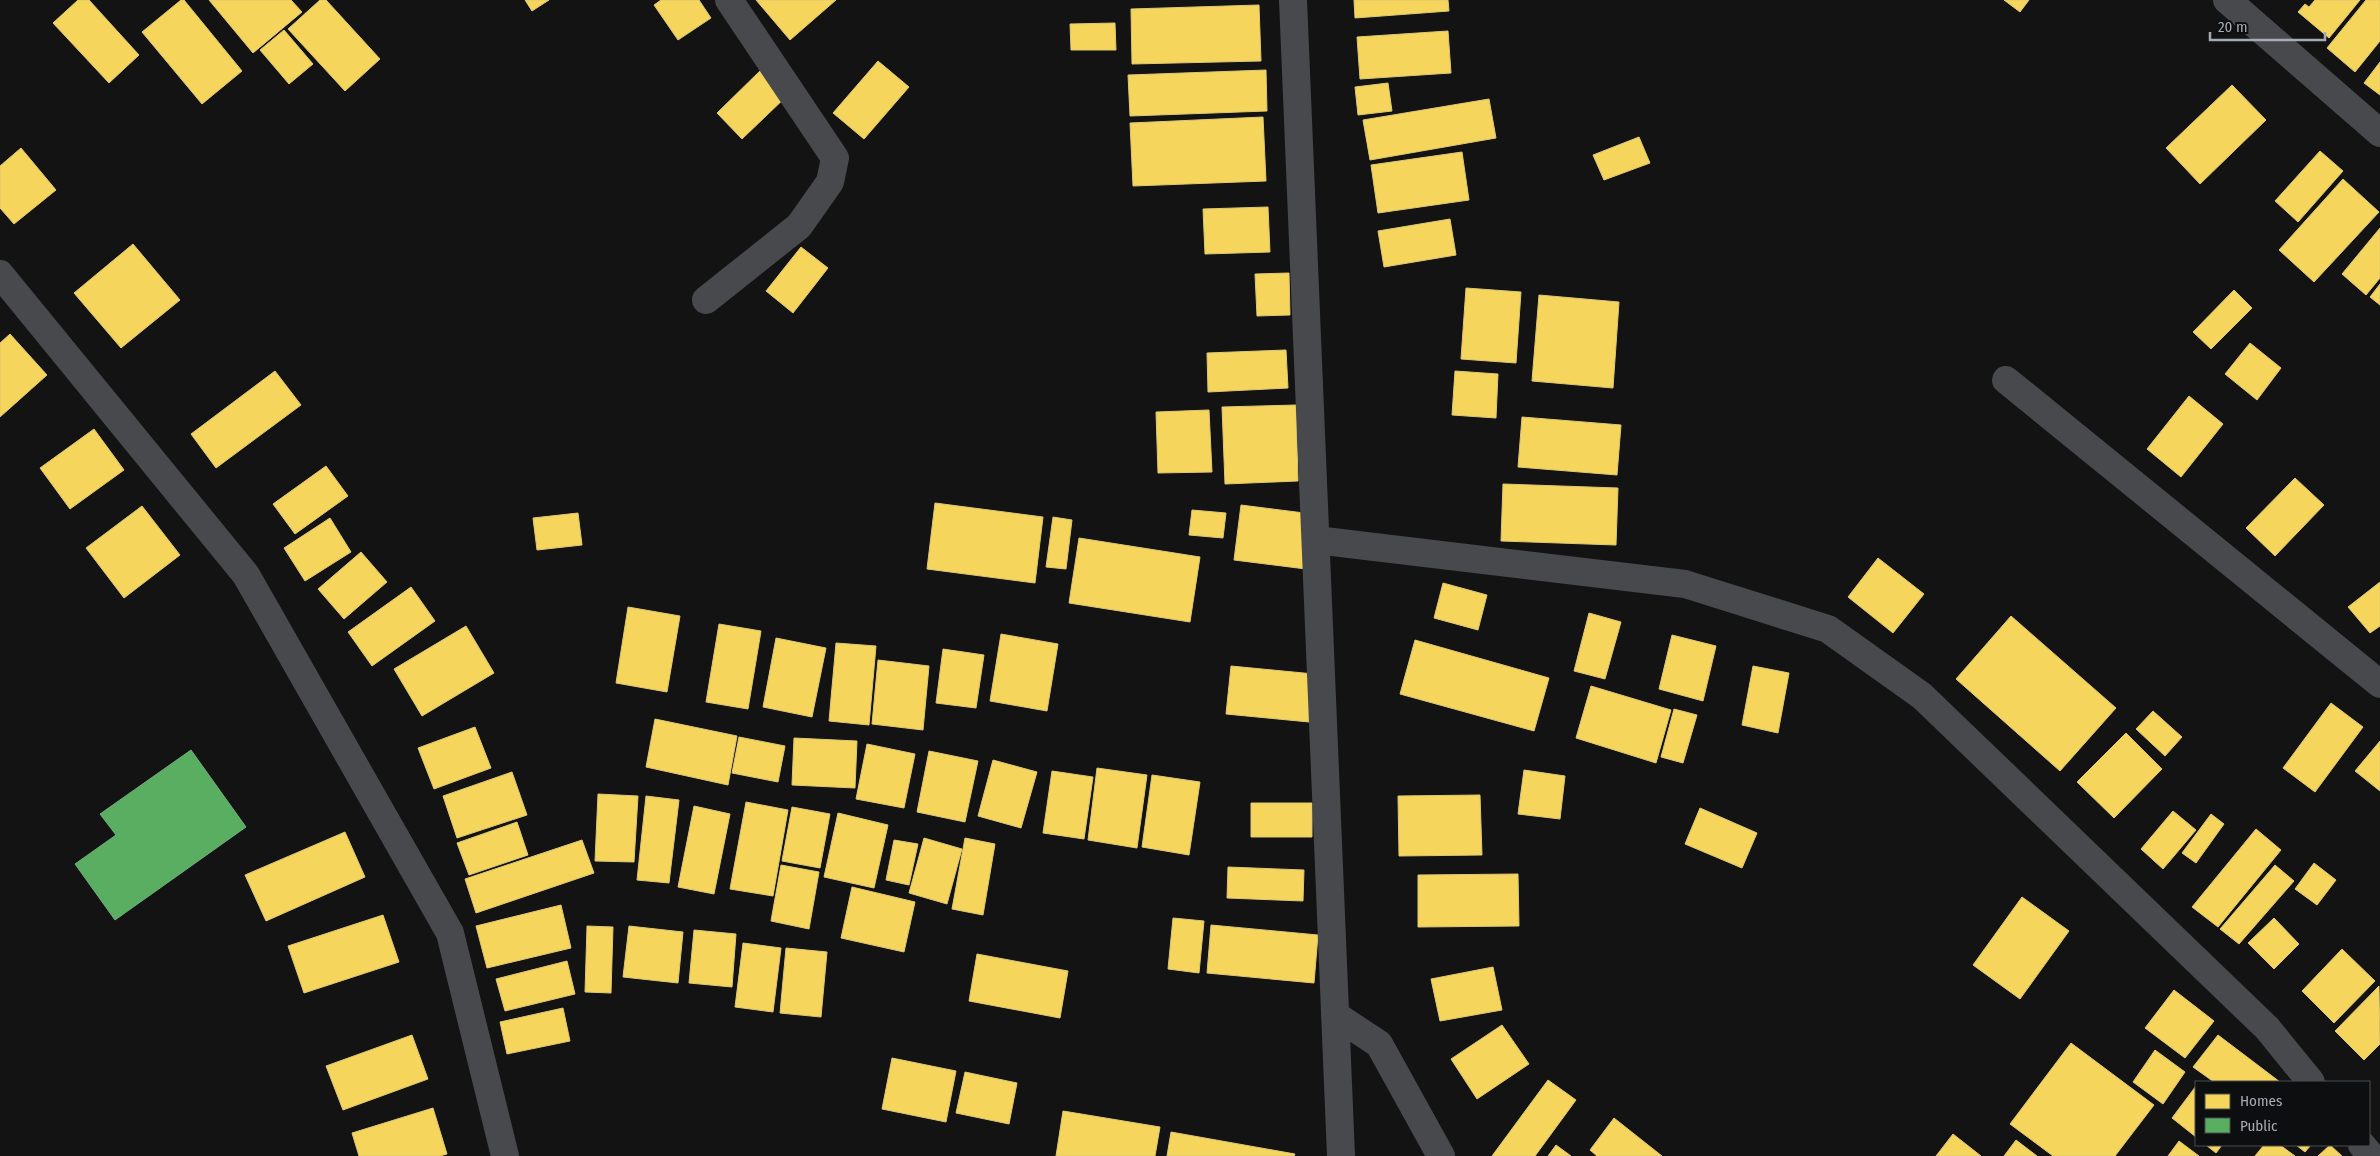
<svg xmlns="http://www.w3.org/2000/svg" width="2380" height="1156" viewBox="0 0 2380 1156" font-family="'Fira Sans Condensed',sans-serif">
<rect width="100%" height="100%" fill="#131313"/>
<path fill="#f6d55c" stroke="#dec876" d="M 78,0 L 89,0 L 139,55 L 109,83 L 53,23 Z
M 181,0 L 184,0 L 242,71 L 202,104 L 142,32 Z
M 209,0 L 291,0 L 302,12 L 253,53 Z
M 320,0 L 326,0 L 380,59 L 345,91 L 288,29 Z
M 525,0 L 549,0 L 532,11 Z
M 661,0 L 699,0 L 711,18 L 678,40 L 654,5 Z
M 756,0 L 836,0 L 790,40 Z
M 1354,0 L 1448,0 L 1449,11 L 1355,18 Z
M 2004,0 L 2029,0 L 2020,12 Z
M 2315,0 L 2360,0 L 2329,38 L 2298,12 L 2305,4 L 2309,7 Z
M 2366,0 L 2380,0 L 2380,41 L 2355,72 L 2327,48 Z
M 1259,5 L 1261,61 L 1132,64 L 1131,9 Z
M 1115,23 L 1116,50 L 1071,50 L 1070,24 Z
M 284,30 L 313,64 L 289,84 L 260,50 Z
M 1448,31 L 1451,73 L 1360,79 L 1357,37 Z
M 878,61 L 909,87 L 864,139 L 833,113 Z
M 2380,62 L 2380,95 L 2364,83 Z
M 764,67 L 789,94 L 742,139 L 717,113 Z
M 1266,70 L 1267,111 L 1130,116 L 1128,75 Z
M 1388,83 L 1392,111 L 1358,115 L 1355,87 Z
M 2232,85 L 2266,120 L 2200,184 L 2166,148 Z
M 1489,99 L 1496,138 L 1370,160 L 1363,120 Z
M 1263,117 L 1266,181 L 1133,186 L 1130,123 Z
M 1639,137 L 1650,163 L 1604,180 L 1593,155 Z
M 21,148 L 56,190 L 14,224 L 0,208 L 0,166 Z
M 2320,151 L 2343,171 L 2298,222 L 2275,201 Z
M 1462,152 L 1469,200 L 1378,213 L 1371,165 Z
M 2343,179 L 2379,212 L 2314,282 L 2279,250 Z
M 1268,207 L 1270,252 L 1205,254 L 1203,209 Z
M 1450,219 L 1456,255 L 1384,267 L 1378,231 Z
M 2380,228 L 2380,278 L 2366,295 L 2342,274 Z
M 133,244 L 180,300 L 121,348 L 74,293 Z
M 801,247 L 828,268 L 793,313 L 766,291 Z
M 1289,273 L 1290,315 L 1257,316 L 1255,274 Z
M 2380,284 L 2380,305 L 2370,297 Z
M 1466,288 L 1521,292 L 1516,363 L 1461,359 Z
M 2234,290 L 2252,308 L 2211,349 L 2193,332 Z
M 1539,295 L 1619,302 L 1613,388 L 1532,381 Z
M 10,334 L 47,375 L 0,417 L 0,343 Z
M 2250,343 L 2281,368 L 2257,400 L 2225,374 Z
M 1286,350 L 1288,388 L 1208,392 L 1207,353 Z
M 275,371 L 301,405 L 216,468 L 191,434 Z
M 1455,371 L 1498,374 L 1496,418 L 1452,415 Z
M 2189,396 L 2223,424 L 2181,477 L 2147,449 Z
M 1296,405 L 1298,481 L 1225,484 L 1222,407 Z
M 1209,410 L 1212,472 L 1158,473 L 1156,412 Z
M 1522,417 L 1621,425 L 1617,475 L 1518,467 Z
M 94,429 L 124,470 L 70,509 L 40,468 Z
M 326,466 L 348,496 L 295,534 L 273,504 Z
M 2295,478 L 2324,505 L 2275,556 L 2246,528 Z
M 1503,484 L 1618,488 L 1616,545 L 1501,541 Z
M 935,503 L 1043,517 L 1035,583 L 927,569 Z
M 1241,505 L 1312,514 L 1306,569 L 1234,560 Z
M 142,506 L 180,555 L 124,598 L 86,548 Z
M 1192,510 L 1226,513 L 1223,538 L 1189,535 Z
M 578,513 L 582,545 L 537,550 L 533,518 Z
M 1053,517 L 1072,520 L 1066,569 L 1046,567 Z
M 330,518 L 351,552 L 305,581 L 284,548 Z
M 1079,538 L 1200,557 L 1190,622 L 1069,603 Z
M 361,552 L 387,582 L 344,619 L 318,589 Z
M 1878,558 L 1924,594 L 1893,633 L 1848,597 Z
M 2380,582 L 2380,626 L 2370,633 L 2348,607 Z
M 1443,583 L 1487,595 L 1478,630 L 1434,618 Z
M 411,587 L 435,621 L 372,666 L 348,632 Z
M 628,607 L 680,616 L 667,692 L 616,683 Z
M 1589,613 L 1621,622 L 1605,679 L 1574,671 Z
M 2011,616 L 2116,708 L 2060,771 L 1956,679 Z
M 719,624 L 761,631 L 748,709 L 706,702 Z
M 466,626 L 494,673 L 422,716 L 394,669 Z
M 1001,634 L 1058,644 L 1047,711 L 990,701 Z
M 1672,635 L 1716,646 L 1703,701 L 1659,689 Z
M 776,638 L 826,648 L 812,717 L 763,707 Z
M 1415,640 L 1549,678 L 1534,731 L 1400,694 Z
M 836,643 L 876,646 L 869,725 L 829,721 Z
M 943,649 L 984,655 L 976,708 L 936,703 Z
M 878,660 L 929,666 L 923,730 L 872,724 Z
M 1231,666 L 1314,674 L 1309,722 L 1226,714 Z
M 1753,666 L 1789,673 L 1778,733 L 1742,725 Z
M 1591,686 L 1671,710 L 1656,763 L 1576,738 Z
M 2331,703 L 2363,727 L 2315,792 L 2283,768 Z
M 1674,709 L 1697,715 L 1683,763 L 1661,757 Z
M 2153,711 L 2182,737 L 2165,756 L 2136,729 Z
M 655,719 L 737,736 L 728,785 L 646,767 Z
M 475,727 L 491,768 L 434,789 L 418,748 Z
M 2126,733 L 2162,769 L 2114,818 L 2077,782 Z
M 739,737 L 785,746 L 778,782 L 732,773 Z
M 794,738 L 857,741 L 855,788 L 792,785 Z
M 2380,741 L 2380,791 L 2355,771 Z
M 867,744 L 915,754 L 904,808 L 856,799 Z
M 929,751 L 978,761 L 965,822 L 917,812 Z
M 993,760 L 1037,772 L 1021,828 L 978,816 Z
M 1097,768 L 1147,775 L 1137,848 L 1088,840 Z
M 1524,770 L 1565,776 L 1560,819 L 1518,814 Z
M 1052,771 L 1093,777 L 1084,839 L 1043,833 Z
M 512,772 L 527,815 L 457,838 L 443,796 Z
M 1152,775 L 1200,782 L 1189,855 L 1142,847 Z
M 598,794 L 638,796 L 634,862 L 595,861 Z
M 1480,795 L 1482,855 L 1399,856 L 1398,796 Z
M 646,796 L 679,800 L 669,883 L 637,880 Z
M 746,802 L 788,810 L 773,896 L 730,889 Z
M 1251,803 L 1312,803 L 1312,837 L 1251,837 Z
M 694,806 L 730,814 L 714,894 L 678,887 Z
M 792,807 L 830,814 L 820,868 L 782,861 Z
M 1700,808 L 1757,833 L 1742,868 L 1685,844 Z
M 2173,811 L 2196,830 L 2163,869 L 2141,849 Z
M 838,813 L 888,825 L 874,888 L 824,877 Z
M 2211,814 L 2224,824 L 2196,863 L 2182,853 Z
M 517,822 L 528,855 L 469,875 L 457,843 Z
M 2256,829 L 2281,850 L 2218,927 L 2192,907 Z
M 345,832 L 365,877 L 266,921 L 245,875 Z
M 924,838 L 962,849 L 947,904 L 909,893 Z
M 965,838 L 995,844 L 983,915 L 952,909 Z
M 582,840 L 594,873 L 476,913 L 465,879 Z
M 894,840 L 918,844 L 909,885 L 886,880 Z
M 2314,863 L 2336,880 L 2317,905 L 2295,889 Z
M 781,865 L 819,872 L 809,929 L 771,921 Z
M 2275,865 L 2294,881 L 2239,944 L 2220,929 Z
M 1228,867 L 1304,870 L 1303,901 L 1227,898 Z
M 1518,874 L 1519,926 L 1418,927 L 1418,875 Z
M 852,887 L 915,902 L 904,952 L 841,938 Z
M 2022,897 L 2069,931 L 2020,999 L 1973,965 Z
M 561,905 L 571,948 L 487,968 L 476,926 Z
M 383,915 L 399,962 L 304,993 L 288,946 Z
M 1173,918 L 1204,921 L 1199,973 L 1168,969 Z
M 2274,918 L 2299,944 L 2274,969 L 2248,943 Z
M 1211,925 L 1318,935 L 1314,983 L 1207,973 Z
M 587,926 L 613,927 L 611,993 L 585,992 Z
M 629,926 L 683,932 L 678,983 L 623,977 Z
M 694,930 L 736,934 L 732,987 L 689,983 Z
M 743,943 L 781,948 L 773,1012 L 735,1007 Z
M 786,948 L 827,952 L 821,1017 L 780,1013 Z
M 2342,949 L 2375,981 L 2334,1023 L 2302,991 Z
M 977,954 L 1068,971 L 1060,1018 L 969,1001 Z
M 567,961 L 575,994 L 505,1011 L 496,979 Z
M 1493,967 L 1502,1010 L 1440,1021 L 1431,979 Z
M 2379,986 L 2380,1044 L 2364,1060 L 2335,1031 Z
M 2174,990 L 2214,1021 L 2185,1058 L 2145,1028 Z
M 563,1008 L 570,1041 L 507,1054 L 500,1022 Z
M 1502,1025 L 1529,1064 L 1477,1099 L 1451,1059 Z
M 412,1035 L 428,1079 L 343,1110 L 326,1066 Z
M 2218,1035 L 2280,1082 L 2214,1082 L 2193,1067 Z
M 2071,1043 L 2154,1105 L 2115,1156 L 2053,1156 L 2010,1124 Z
M 2155,1050 L 2185,1072 L 2163,1104 L 2133,1082 Z
M 892,1058 L 956,1071 L 946,1122 L 882,1109 Z
M 965,1072 L 1017,1083 L 1009,1124 L 956,1113 Z
M 1548,1080 L 1576,1100 L 1535,1156 L 1492,1156 Z
M 2196,1086 L 2196,1137 L 2172,1118 Z
M 433,1108 L 447,1154 L 440,1156 L 359,1156 L 352,1133 Z
M 1063,1111 L 1160,1127 L 1155,1156 L 1056,1156 Z
M 1614,1118 L 1662,1156 L 1597,1156 L 1590,1150 Z
M 1171,1132 L 1295,1154 L 1294,1156 L 1167,1156 Z
M 1953,1134 L 1981,1156 L 1936,1156 Z
M 2016,1140 L 2037,1156 L 2004,1156 Z
M 2179,1141 L 2199,1156 L 2168,1156 Z
M 1556,1145 L 1571,1156 L 1548,1156 Z
M 2206,1145 L 2222,1145 L 2216,1153 Z
M 2264,1145 L 2280,1145 L 2295,1156 L 2255,1156 Z
M 2296,1145 L 2311,1145 L 2305,1152 Z
M 2330,1145 L 2342,1156 L 2318,1156 Z"/>
<path fill="#5aae61" stroke="#70ad7a" d="M 191,750 L 246,827 L 115,920 L 75,864 L 116,835 L 100,814 Z"/>
<g fill="none" stroke-linecap="round" stroke-linejoin="round">
<path stroke="#48494c" stroke-width="28" d="M 1293,0 L 1341,1156
M 2227,0 L 2380,133
M 0,274 L 246,575 L 450,933 L 505,1156
M 706,300 L 799,226 L 830,182 L 835,158 L 729,0
M 2006,380 L 2380,684
M 1316,540 L 1685,584 L 1828,629 L 1922,696 L 2267,1028 L 2311,1082
M 1335,1015 L 1379,1044 L 1441,1156
M 2362,1145 L 2371,1156"/>
</g>
<rect x="2195" y="1081" width="175" height="65" fill="#0d0e0f" stroke="#4a4d51"/>
<rect x="2205" y="1094" width="25" height="15" fill="#f6d55c" stroke="#4a4d51"/>
<text x="2240" y="1106" font-size="15" fill="#a5abb4">Homes</text>
<rect x="2205" y="1118" width="25" height="15" fill="#5aae61" stroke="#4a4d51"/>
<text x="2240" y="1131" font-size="15" fill="#a5abb4">Public</text>
<path d="M2210 32v8h115v-8" fill="none" stroke="#a5abb4" stroke-width="2.5"/>
<text x="2218" y="32" font-size="15" fill="#a5abb4" stroke="#0d0e0f" stroke-width="4" paint-order="stroke">20 m</text>
</svg>
